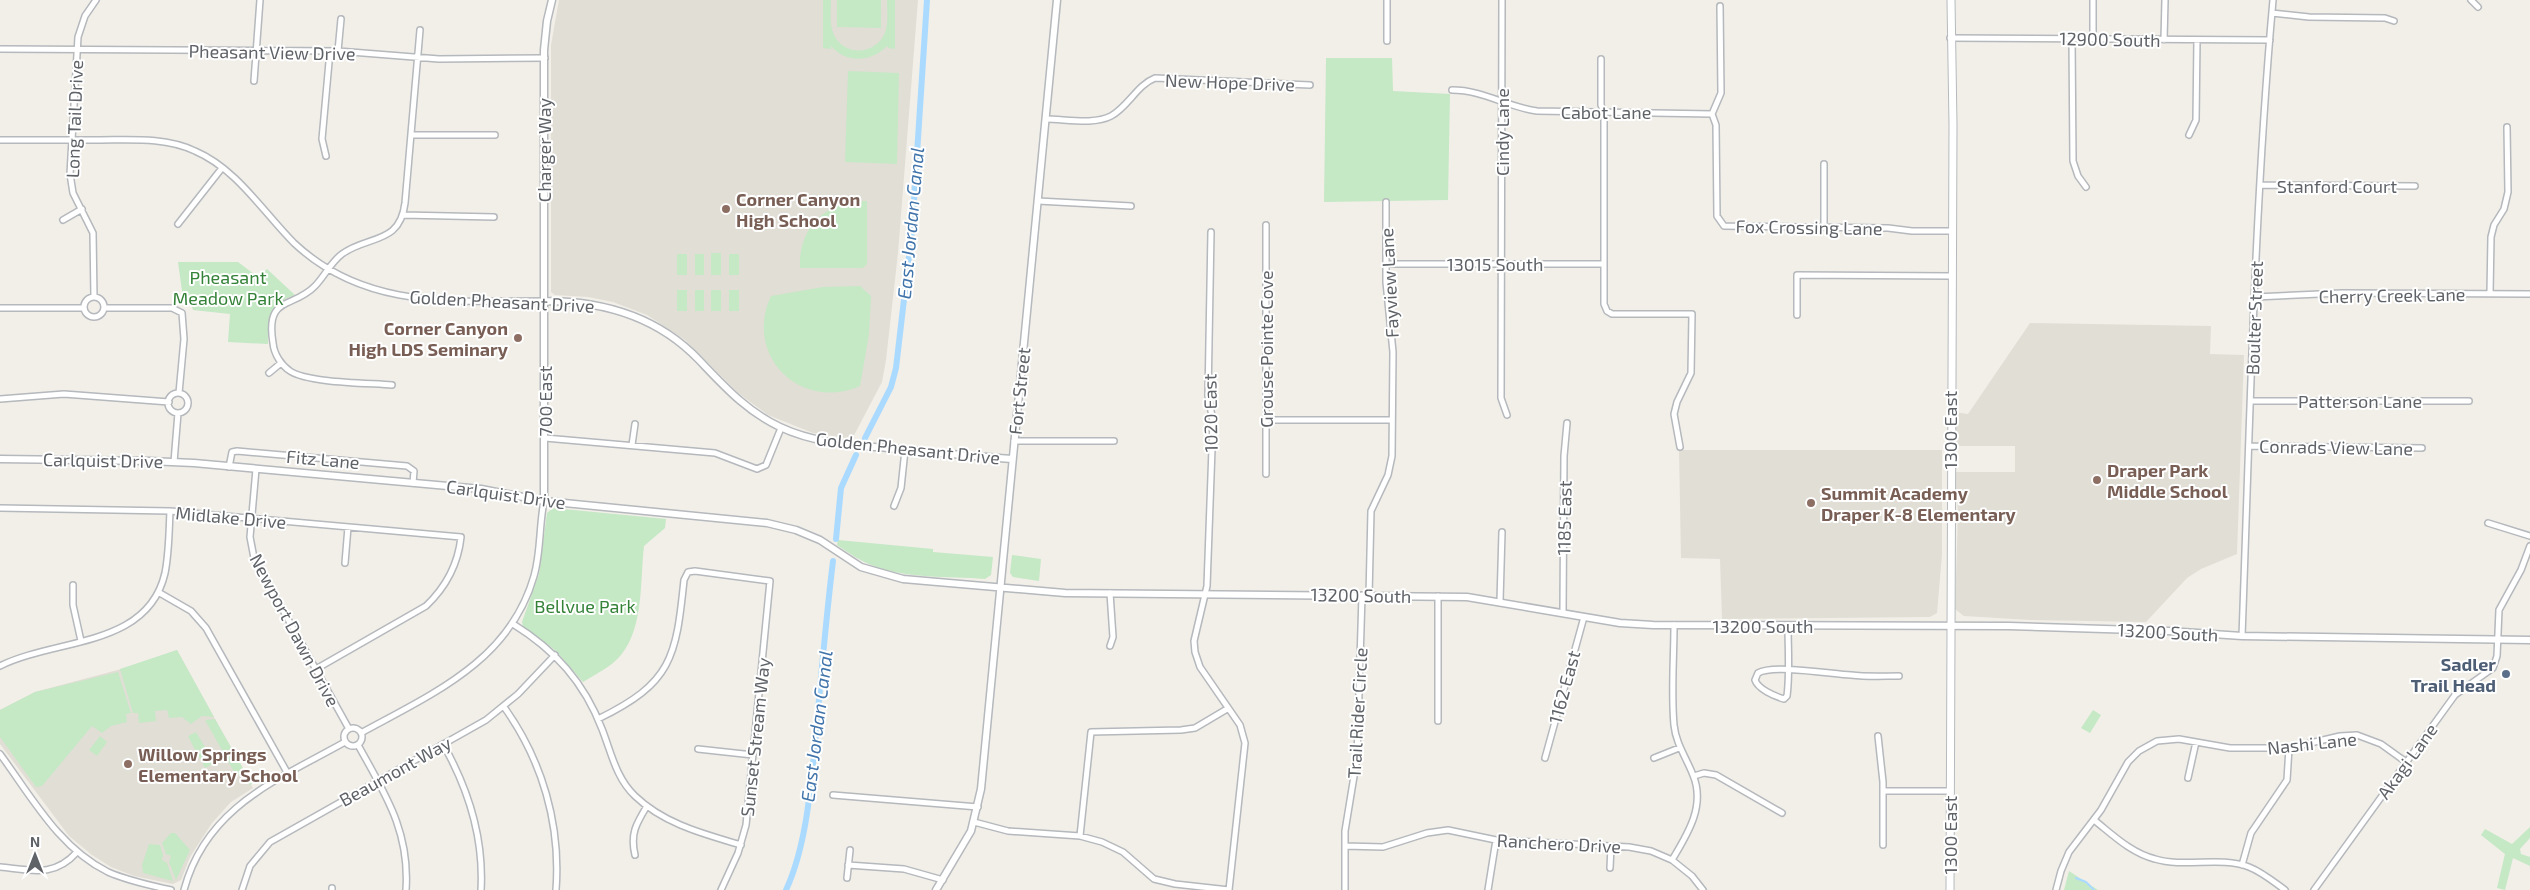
<svg xmlns="http://www.w3.org/2000/svg" width="2530" height="890" viewBox="0 0 2530 890" font-family="'Exo 2',sans-serif">
<rect width="100%" height="100%" fill="#f1efe8"/>
<path fill="#e1ded6" d="M 559,0 L 918,0 L 898,253 L 886,360 L 882,382 L 852,439 L 813,433 L 768,415 L 738,393 L 685,340 L 647,315 L 613,302 L 588,297 L 555,295 L 551,292 L 551,45 Z
M 2030,323 L 2211,326 L 2210,354 L 2244,355 L 2237,554 L 2201,569 L 2187,578 L 2146,622 L 2030,620 L 1964,616 L 1955,609 L 1958,512 L 1955,472 L 2015,472 L 2015,446 L 1955,446 L 1955,412 L 1968,414 Z
M 1679,450 L 1942,450 L 1942,555 L 1937,613 L 1930,617 L 1722,619 L 1720,559 L 1681,558 Z
M 177,650 L 253,788 L 231,802 L 212,823 L 190,857 L 181,880 L 173,884 L 134,876 L 111,867 L 92,855 L 69,836 L 0,744 L 0,710 L 35,692 L 125,668 Z"/>
<path fill="#c5e8c5" d="M 823,0 L 831,0 C 831,11 829,25 834,35 C 844,56 874,55 884,35 C 889,25 887,11 887,0 L 895,0 L 895,49 L 888,48 L 887,46 C 871,62 847,64 831,46 L 831,49 L 823,48 Z
M 837,0 L 881,0 L 881,28 L 837,27 Z
M 1326,58 L 1392,58 L 1393,91 L 1450,94 L 1448,200 L 1324,202 Z
M 848,71 L 899,73 L 897,164 L 845,162 Z
M 853,201 L 867,201 L 867,264 L 863,268 L 800,268 C 798,234 819,207 853,201 Z
M 711,253 L 721,253 L 721,275 L 711,275 Z
M 677,254 L 687,254 L 687,275 L 677,275 Z
M 695,254 L 704,254 L 704,275 L 695,275 Z
M 729,254 L 739,254 L 739,275 L 729,275 Z
M 178,262 L 238,262 L 258,277 L 267,269 L 295,295 C 268,304 268,318 268,344 L 228,342 L 230,314 L 193,310 L 190,301 L 183,298 Z
M 860,286 L 871,296 L 869,334 L 860,386 C 801,412 743,356 771,296 L 823,287 Z
M 677,290 L 687,290 L 687,311 L 677,311 Z
M 695,290 L 704,290 L 704,311 L 695,311 Z
M 711,290 L 721,290 L 721,311 L 711,311 Z
M 729,290 L 739,290 L 739,311 L 729,311 Z
M 553,508 L 666,519 L 665,528 L 644,546 C 640,580 644,627 621,655 C 611,667 596,674 583,682 L 556,651 L 523,626 L 522,622 L 539,574 L 547,513 Z
M 838,540 L 933,549 L 933,552 L 993,557 L 991,575 L 985,579 C 949,576 908,579 874,566 C 860,561 849,553 837,545 Z
M 1012,555 L 1041,559 L 1039,581 L 1013,577 L 1010,573 Z
M 177,650 L 214,717 L 202,716 L 191,724 L 182,717 L 169,718 L 167,710 L 155,711 L 156,721 L 139,723 L 138,713 L 133,713 L 120,669 Z
M 118,672 L 131,713 L 126,714 L 127,722 L 111,726 L 102,733 L 92,726 L 42,786 L 36,787 L 0,737 L 0,710 L 35,692 Z
M 2093,710 L 2101,715 L 2090,733 L 2081,728 Z
M 215,719 L 252,784 L 250,785 L 233,770 L 205,720 Z
M 196,732 L 205,747 L 196,752 L 188,736 Z
M 100,736 L 107,742 L 97,756 L 89,750 Z
M 205,748 L 214,763 L 205,768 L 197,753 Z
M 2530,827 L 2530,838 L 2520,849 L 2521,854 L 2530,857 L 2530,866 L 2513,858 L 2505,890 L 2497,888 L 2505,854 L 2481,835 L 2485,829 L 2512,844 Z
M 171,833 L 175,833 L 190,850 L 176,880 L 169,862 L 171,856 L 166,854 L 162,843 Z
M 149,844 L 160,845 L 163,855 L 162,860 L 167,863 L 173,881 L 143,873 L 142,865 Z
M 2069,871 L 2098,890 L 2064,890 Z"/>
<g fill="none" stroke-linecap="round" stroke-linejoin="round">
<path stroke="#aadaff" stroke-width="2" d="M 2076,878 L 2086,882 L 2094,890"/>
<path stroke="#aadaff" stroke-width="6" d="M 865,438 L 891,387 L 896,368 L 912,231 L 927,0
M 836,539 L 841,488 L 856,455
M 786,890 C 807,845 811,783 816,734 C 821,676 826,618 833,561"/>
<defs>
<path id="minor" d="M 1387,0 L 1387,41
M 1502,0 L 1501,398 L 1507,415
M 2093,0 L 2093,39
M 2471,0 L 2478,7
M 2272,13 L 2309,17 L 2385,18 L 2394,21
M 1950,38 L 2270,40
M 2072,39 L 2073,161 L 2078,176 L 2086,187
M 2164,40 L 2165,0
M 0,49 L 338,51 L 439,59 L 545,58
M 338,51 L 341,19
M 1601,59 L 1601,105 L 1604,112 L 1604,304 L 1607,311 L 1612,314 L 1692,314 L 1691,373 L 1677,402 L 1674,414 L 1680,447
M 254,81 L 260,0
M 1452,90 C 1483,90 1507,107 1537,111 L 1712,114
M 1712,114 L 1716,125 L 1717,216 L 1724,226 L 1888,228 L 1912,231 L 1951,231
M 1712,114 L 1721,93 L 1720,6
M 1046,119 C 1065,119 1094,125 1111,116 C 1128,107 1137,85 1155,78 L 1310,85
M 411,135 L 495,135
M 2189,135 L 2196,120 L 2197,40
M 0,140 C 33,140 66,140 98,140 C 131,140 165,137 195,151 C 237,169 263,212 294,243 C 365,310 455,301 545,301
M 326,156 L 322,139 L 330,51
M 1824,164 L 1824,227
M 2260,185 L 2415,186
M 1038,201 L 1131,206
M 403,215 L 494,217
M 63,220 L 82,209
M 178,224 L 222,168
M 1211,232 L 1208,396 L 1213,421 L 1207,586 L 1194,641 L 1195,652 L 1200,667 L 1240,725 L 1245,743 L 1229,890
M 1386,264 L 1603,264
M 2490,293 L 2491,237 L 2494,225 L 2504,209 L 2508,192 L 2507,127
M 94,297 L 93,233 L 73,193 L 70,174 L 78,37 L 85,16 L 96,0
M 2255,297 L 2342,293 L 2530,294
M84 307a10 10 0 1 1 20 0a10 10 0 1 1-20 0Z
M 0,308 L 84,308
M 104,308 L 172,308 L 182,313 L 184,339 L 179,393
M 1797,315 L 1797,275 L 1951,276
M 269,373 L 281,363
M 392,385 C 368,383 308,383 290,371 C 281,365 274,354 273,343 C 265,295 293,309 315,286 C 324,277 331,262 342,254 C 368,235 400,245 405,203 L 420,30
M168 403a10 10 0 1 1 20 0a10 10 0 1 1-20 0Z
M 0,399 L 64,394 L 169,402
M 2251,401 L 2469,401
M 1266,420 L 1392,420
M 545,438 L 715,453 L 757,469 L 766,465 L 781,428
M 1014,441 L 1114,441
M 632,445 L 635,424
M 2249,446 L 2422,448
M 174,462 L 178,413
M 229,467 L 232,452 L 237,451 L 407,466 L 414,471 L 413,483
M 256,469 L 250,537 L 254,558 L 349,729
M 1266,474 L 1266,225
M 894,506 L 901,488 L 905,450
M 0,508 L 170,511 L 461,537 C 458,565 446,587 426,606 L 316,669
M 2488,523 L 2530,536
M 345,563 L 348,527
M 73,585 L 73,605 L 81,641
M 158,592 L 191,611 L 206,628 L 288,774
M 1369,596 L 1371,511 L 1388,475 L 1392,456 L 1393,352 L 1386,282 L 1386,202
M 1500,601 L 1502,532
M 1563,613 L 1564,456 L 1567,423
M 513,624 C 555,650 584,682 602,729 C 611,752 616,778 635,796 C 664,824 704,834 741,845
M 1788,626 C 1788,649 1790,673 1787,696 L 1784,699 C 1774,696 1758,689 1755,680 L 1758,673 C 1774,664 1831,674 1851,675 C 1867,677 1883,676 1899,676
M 2242,636 C 2250,424 2254,211 2273,0
M 1110,646 L 1113,637 L 1110,593
M 0,666 C 56,638 148,648 165,573 C 169,553 169,532 170,511
M 504,707 C 542,760 561,824 556,890
M 598,719 C 672,683 676,658 684,580 L 688,572 L 695,571 L 770,581 L 746,825 L 738,853 L 721,890
M 1438,721 L 1438,596
M344 737a9 9 0 1 1 18 0a9 9 0 1 1-18 0Z
M 361,733 C 432,694 510,661 534,576 C 541,552 539,526 544,501
M 1878,736 L 1883,782 L 1883,845
M 443,744 C 469,790 484,837 481,890
M 358,745 C 385,794 410,831 406,890
M 698,749 L 753,755
M 0,754 C 31,796 59,848 108,872 C 128,881 149,885 171,890
M 1545,758 L 1584,617
M 1654,758 L 1679,748
M 1694,776 L 1704,773 L 1716,775 L 1782,813
M 2188,778 L 2196,742
M 1883,791 L 1950,791
M 833,795 L 978,807
M 2094,820 C 2113,835 2131,853 2155,859 C 2185,868 2220,856 2249,867 C 2262,872 2274,882 2285,890
M 974,822 L 1008,831 L 1080,836 L 1102,842 L 1123,852 L 1154,879 L 1175,884 L 1229,890
M 1080,836 L 1091,732 L 1181,730 L 1195,728 L 1227,709
M 1345,846 L 1383,847 L 1427,833 L 1448,830 L 1496,840 L 1629,847 L 1651,851 L 1672,860 L 1692,876 L 1703,890
M 635,855 C 630,834 636,824 647,806
M 1672,860 C 1687,835 1706,806 1693,775 C 1686,757 1676,744 1674,725 C 1671,692 1674,658 1674,625
M 848,865 L 904,869 L 943,880
M 2242,865 L 2251,833 L 2287,780 L 2289,748
M 0,867 C 31,870 54,878 77,852
M 1610,868 L 1611,846
M 847,878 L 850,850
M 184,890 C 206,807 277,780 345,742
M 242,890 L 250,866 L 270,842 L 486,720 L 518,694 L 555,655
M 332,890 L 332,888
M 1345,890 L 1345,831 L 1357,758 L 1362,595
M 1488,890 L 1496,840
M 2056,890 L 2061,871 L 2069,852 L 2101,810 L 2128,762 L 2139,751 L 2157,741 L 2179,739 L 2230,748 L 2289,748 L 2340,736 L 2357,735 L 2381,744 L 2406,762
M 2314,890 L 2455,695 L 2493,668 L 2497,656 L 2499,610 L 2521,570 L 2530,546"/>
<path id="tertiary" d="M 545,301 C 603,301 657,316 699,360 C 724,386 746,411 780,427 C 814,443 851,445 887,448 C 929,452 970,456 1012,459
M 0,459 L 149,461 L 194,463 L 481,489 L 544,501 L 767,523 L 796,530 L 820,540 L 861,567 L 903,579 L 1065,593 L 1467,597 L 1620,623 L 1653,625 L 2009,626 L 2168,631 L 2242,636 L 2530,640
M 544,501 L 544,50 L 547,21 L 552,0
M 936,890 L 971,831 L 981,789 L 1057,0"/>
<path id="secondary" d="M 1950,890 L 1953,125 L 1951,0"/>
</defs>
<use href="#minor" stroke="#b5b8bc" stroke-width="8"/>
<use href="#tertiary" stroke="#b5b8bc" stroke-width="9"/>
<use href="#secondary" stroke="#b6babf" stroke-width="9"/>
<use href="#minor" stroke="#fff" stroke-width="5"/>
<use href="#tertiary" stroke="#fff" stroke-width="6"/>
<use href="#secondary" stroke="#fff" stroke-width="7"/>
</g>
<g fill="#8d6e63" stroke="#fff" stroke-width="2">
<circle cx="726" cy="209" r="5"/>
<circle cx="518" cy="338" r="5"/>
<circle cx="2097" cy="480" r="5"/>
<circle cx="1811" cy="503" r="5"/>
<circle cx="128" cy="764" r="5"/>
</g>
<circle fill="#5c6f8a" stroke="#fff" stroke-width="2" cx="2506" cy="674" r="5"/>
<g text-anchor="middle" dominant-baseline="central" stroke-width="4" stroke-linejoin="round" paint-order="stroke">
<g font-size="18" fill="#5f6368" stroke="#fff">
<text transform="translate(2110 39) rotate(1)">12900 South</text>
<text transform="translate(272 52) rotate(1)">Pheasant View Drive</text>
<text transform="translate(1230 82) rotate(2)">New Hope Drive</text>
<text x="1606" y="112">Cabot Lane</text>
<text transform="translate(74 119) rotate(-88)">Long Tail Drive</text>
<text transform="translate(1502 132) rotate(-90)">Cindy Lane</text>
<text transform="translate(544 150) rotate(-90)">Charger Way</text>
<text x="2337" y="186">Stanford Court</text>
<text transform="translate(1809 227) rotate(1)">Fox Crossing Lane</text>
<text x="1495" y="264">13015 South</text>
<text transform="translate(1389 283) rotate(-93)">Fayview Lane</text>
<text transform="translate(2392 295) rotate(-1)">Cherry Creek Lane</text>
<text transform="translate(502 301) rotate(3)">Golden Pheasant Drive</text>
<text transform="translate(2254 318) rotate(-88)">Boulter Street</text>
<text transform="translate(1266 349) rotate(-90)">Grouse Pointe Cove</text>
<text transform="translate(1019 391) rotate(-84)">Fort Street</text>
<text transform="translate(545 401) rotate(-90)">700 East</text>
<text x="2360" y="401">Patterson Lane</text>
<text transform="translate(1210 413) rotate(-91)">1020 East</text>
<text transform="translate(1950 430) rotate(-90)">1300 East</text>
<text transform="translate(2336 447) rotate(1)">Conrads View Lane</text>
<text transform="translate(908 448) rotate(6)">Golden Pheasant Drive</text>
<text transform="translate(323 459) rotate(5)">Fitz Lane</text>
<text transform="translate(103 460) rotate(1)">Carlquist Drive</text>
<text transform="translate(506 494) rotate(8)">Carlquist Drive</text>
<text transform="translate(231 517) rotate(5)">Midlake Drive</text>
<text transform="translate(1564 518) rotate(-89)">1185 East</text>
<text transform="translate(1361 595) rotate(1)">13200 South</text>
<text x="1763" y="626">13200 South</text>
<text transform="translate(295 630) rotate(62)">Newport Dawn Drive</text>
<text transform="translate(2168 632) rotate(3)">13200 South</text>
<text transform="translate(1564 687) rotate(-75)">1162 East</text>
<text transform="translate(1357 713) rotate(-87)">Trail Rider Circle</text>
<text transform="translate(755 737) rotate(-84)">Sunset Stream Way</text>
<text transform="translate(2312 743) rotate(-6)">Nashi Lane</text>
<text transform="translate(2407 761) rotate(-54)">Akagi Lane</text>
<text transform="translate(395 771) rotate(-29)">Beaumont Way</text>
<text transform="translate(1950 835) rotate(-90)">1300 East</text>
<text transform="translate(1559 843) rotate(3)">Ranchero Drive</text>
</g>
<g font-size="18" font-weight="bold" fill="#785e54" stroke="#fff" text-anchor="start">
<text x="736" y="199">Corner Canyon<tspan x="736" dy="21">High School</tspan></text>
<text x="508" y="328" text-anchor="end">Corner Canyon<tspan x="508" dy="21">High LDS Seminary</tspan></text>
<text x="2107" y="470">Draper Park<tspan x="2107" dy="21">Middle School</tspan></text>
<text x="1821" y="493">Summit Academy<tspan x="1821" dy="21">Draper K-8 Elementary</tspan></text>
<text x="138" y="754">Willow Springs<tspan x="138" dy="21">Elementary School</tspan></text>
</g>
<g font-size="18" fill="#348238" stroke="#fff">
<text x="228" y="277">Pheasant<tspan x="228" dy="21">Meadow Park</tspan></text>
<text x="585" y="606">Bellvue Park</text>
</g>
<g font-size="18" font-weight="bold" fill="#4e5e75" stroke="#fff" text-anchor="end">
<text x="2496" y="664">Sadler<tspan x="2496" dy="21">Trail Head</tspan></text>
</g>
<g font-size="19" font-style="italic" fill="#4174aa" stroke="#fff">
<text transform="translate(910 223) rotate(-85)">East Jordan Canal</text>
<text transform="translate(816 726) rotate(-83)">East Jordan Canal</text>
</g>
</g>
<g transform="translate(35 855)" stroke="#ffffff" stroke-width="4" paint-order="stroke">
<path d="M0-4L9 19L0 12L-9 19Z" fill="#5f6368"/>
<text y="-8" font-size="14" font-weight="bold" text-anchor="middle" fill="#5f6368">N</text>
</g>
</svg>
